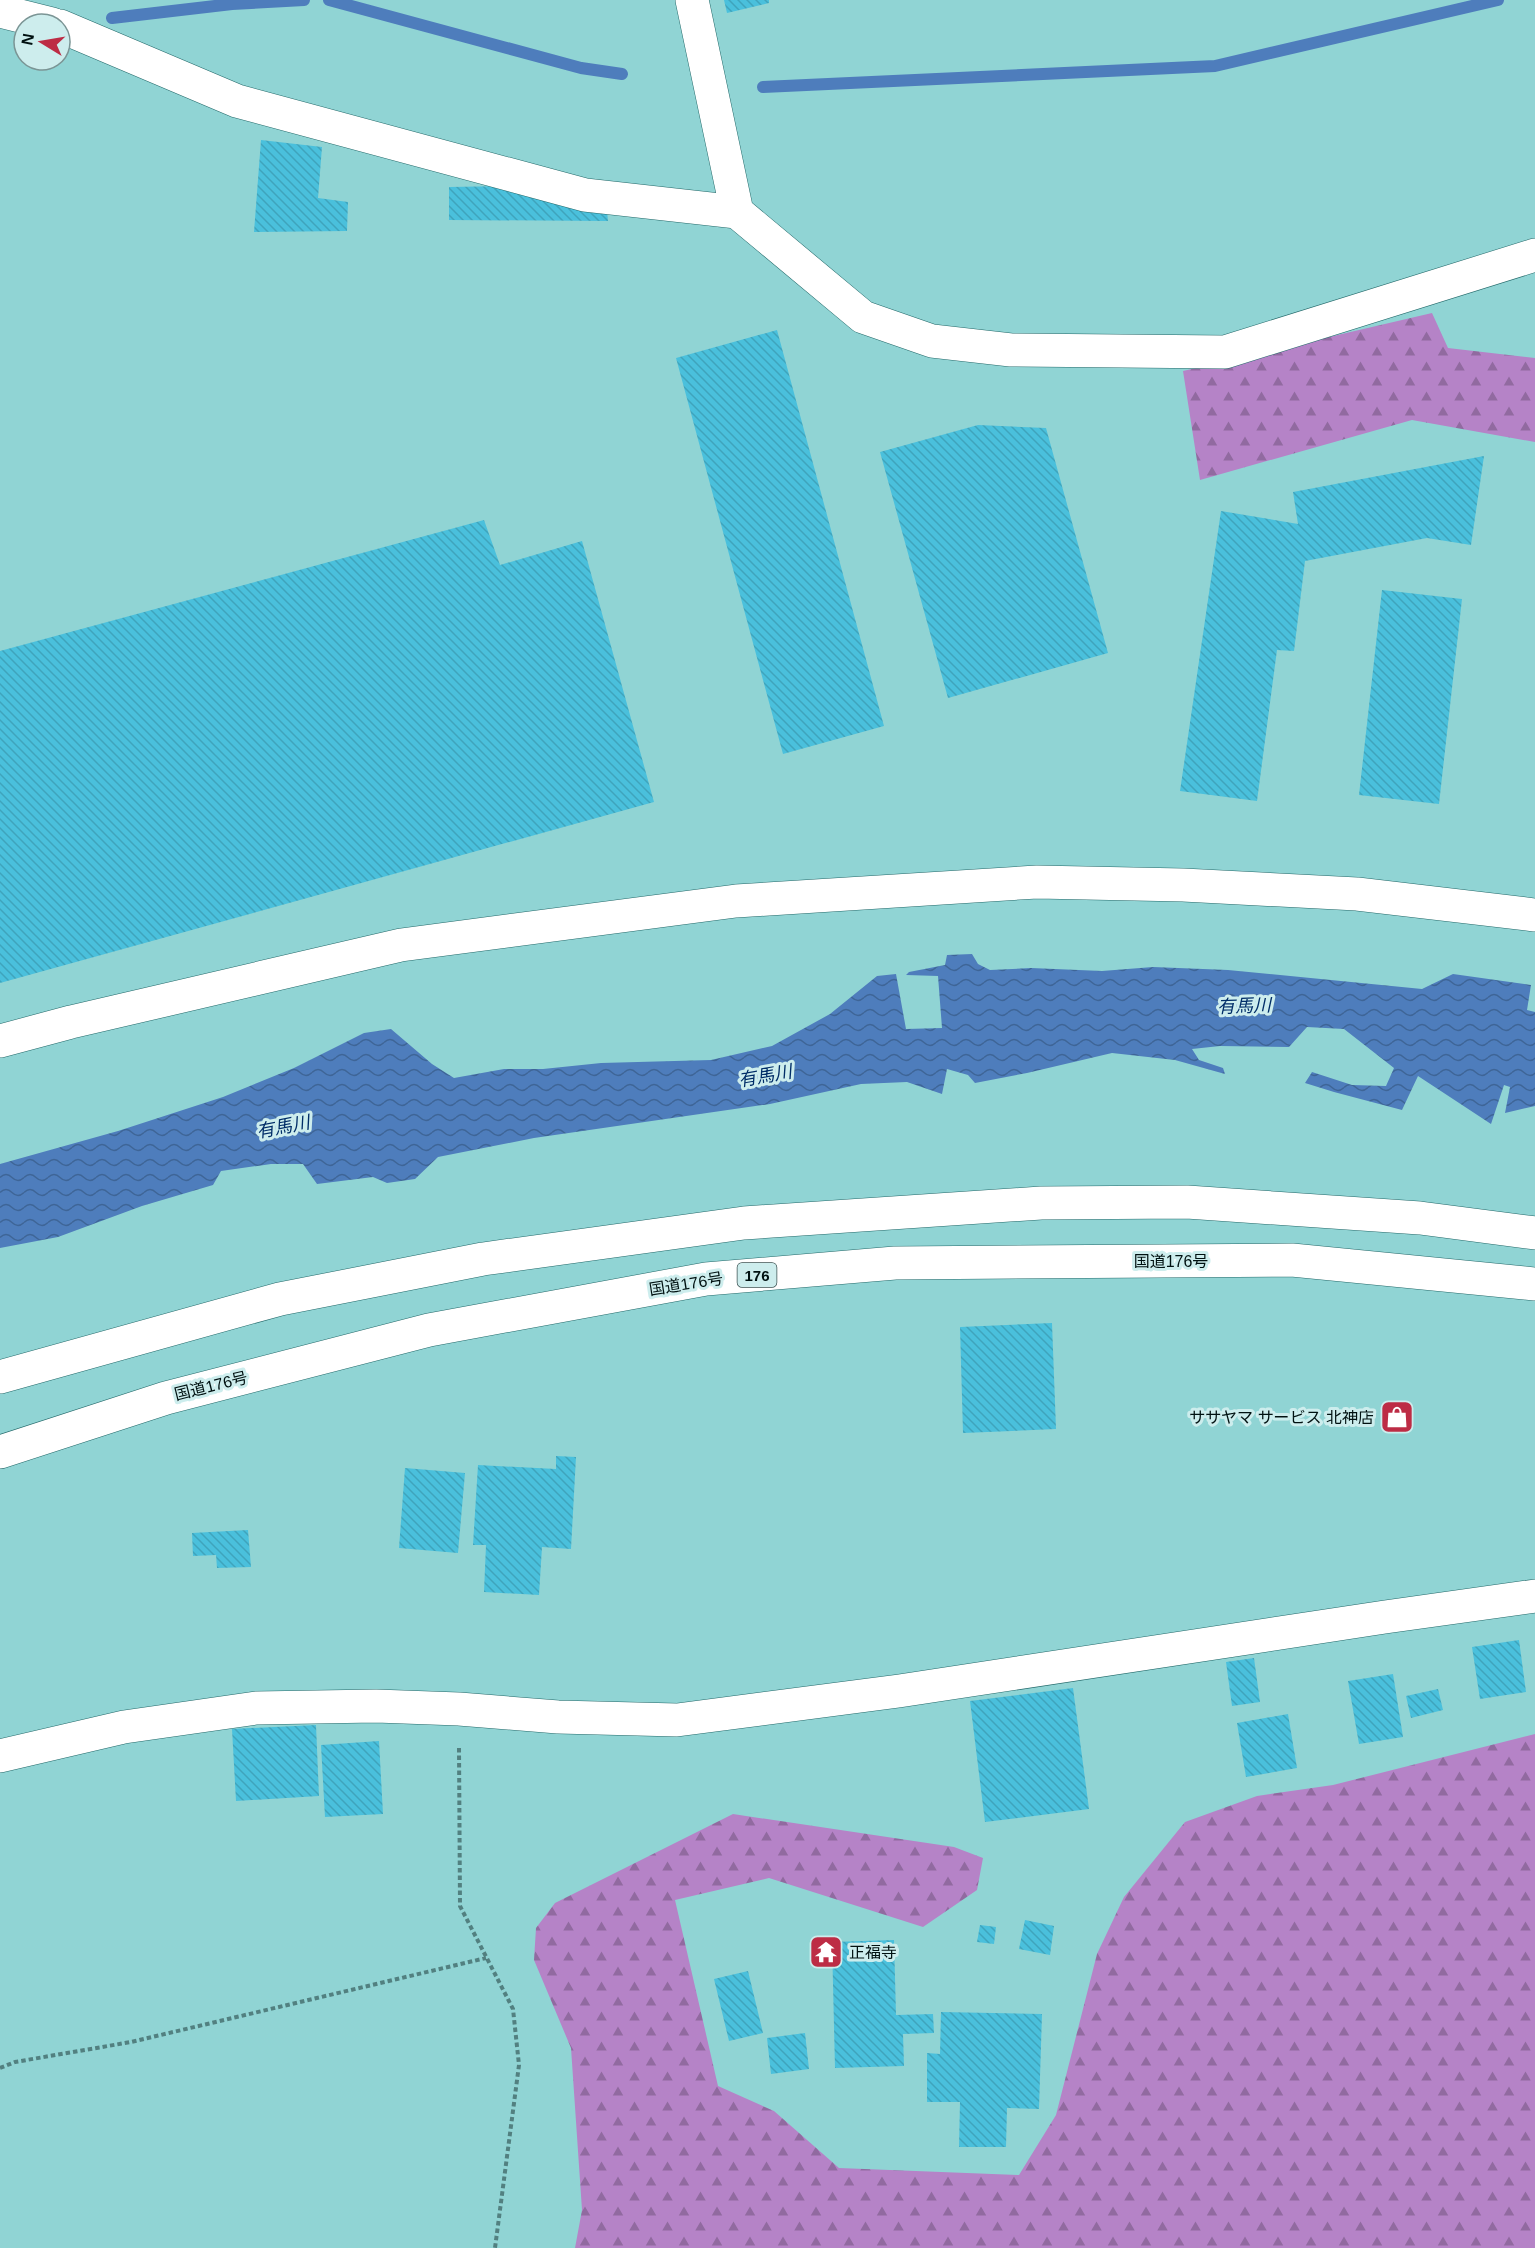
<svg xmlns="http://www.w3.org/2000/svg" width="1535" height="2248" viewBox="0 0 1535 2248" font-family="Arial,'Noto Sans JP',sans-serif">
<defs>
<pattern id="forest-firs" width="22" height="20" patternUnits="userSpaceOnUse" patternTransform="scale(1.5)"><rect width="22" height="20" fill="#b583c7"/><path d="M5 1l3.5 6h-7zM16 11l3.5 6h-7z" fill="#916aa0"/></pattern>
<pattern id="water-waves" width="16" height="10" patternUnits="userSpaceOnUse" patternTransform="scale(1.5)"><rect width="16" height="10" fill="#4e7dbc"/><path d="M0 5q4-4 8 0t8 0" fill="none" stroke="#3e6597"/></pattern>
<pattern id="building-back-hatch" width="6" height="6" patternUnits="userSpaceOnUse" patternTransform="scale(1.5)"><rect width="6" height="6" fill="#4ac0dc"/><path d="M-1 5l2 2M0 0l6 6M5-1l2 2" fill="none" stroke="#3fa4bc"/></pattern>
</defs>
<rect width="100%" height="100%" fill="#90d4d4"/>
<path fill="url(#forest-firs)" d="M 1432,313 L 1448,348 L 1535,358 L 1535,442 L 1412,420 L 1200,480 L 1183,371 Z
M 1535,1734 L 1535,2248 L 575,2248 L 582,2210 L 571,2048 L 534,1960 L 536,1928 L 555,1903 L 733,1814 L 954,1847 L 983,1858 L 977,1890 L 923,1927 L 769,1878 L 675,1900 L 718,2086 L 774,2111 L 839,2168 L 1019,2175 L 1056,2115 L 1097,1954 L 1124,1897 L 1185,1822 L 1257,1796 L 1333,1785 Z"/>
<path fill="url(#water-waves)" d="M 972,954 L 978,964 L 990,970 L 1031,968 L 1102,971 L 1153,967 L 1228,970 L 1422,989 L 1453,974 L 1531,985 L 1527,1010 L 1535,1012 L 1535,1106 L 1505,1113 L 1510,1087 L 1504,1085 L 1491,1124 L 1418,1076 L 1402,1110 L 1334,1092 L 1305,1083 L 1312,1072 L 1352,1085 L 1386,1086 L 1394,1068 L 1344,1029 L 1307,1027 L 1289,1047 L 1220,1046 L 1192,1049 L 1199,1060 L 1223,1068 L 1225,1074 L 1175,1060 L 1112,1053 L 1027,1073 L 975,1083 L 968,1075 L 947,1069 L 942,1094 L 907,1082 L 861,1084 L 770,1104 L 534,1138 L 438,1157 L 415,1179 L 387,1183 L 373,1177 L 317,1184 L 303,1164 L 271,1164 L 221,1171 L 213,1185 L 142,1206 L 58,1237 L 0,1248 L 0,1164 L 118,1131 L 223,1097 L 294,1068 L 364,1033 L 391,1029 L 432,1064 L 454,1078 L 504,1069 L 543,1069 L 601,1063 L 711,1060 L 772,1046 L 830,1014 L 877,976 L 896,974 L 906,1029 L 942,1028 L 938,976 L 906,975 L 909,972 L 945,965 L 947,955 Z"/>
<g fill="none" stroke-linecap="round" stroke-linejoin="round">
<path stroke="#4e7dbc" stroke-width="12" d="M 329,0 L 581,68 L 622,74
M 112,18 L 232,4 L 304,0
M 763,87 L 1215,66 L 1498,0"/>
</g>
<path fill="url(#building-back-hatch)" d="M 724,0 L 769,0 L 769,3 L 727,13 Z
M 261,140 L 322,147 L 318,198 L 348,202 L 347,231 L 254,232 Z
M 509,186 L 607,211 L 608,221 L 449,220 L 449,187 Z
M 777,330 L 884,726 L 783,754 L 676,358 Z
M 978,425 L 1046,428 L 1108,653 L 948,698 L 880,452 Z
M 1484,456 L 1471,545 L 1427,538 L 1305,561 L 1294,651 L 1277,650 L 1257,801 L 1180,791 L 1221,511 L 1298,524 L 1293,492 Z
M 484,520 L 500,565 L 582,541 L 654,802 L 0,983 L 0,651 Z
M 1382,590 L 1462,599 L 1439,804 L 1359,795 Z
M 1052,1323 L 1056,1429 L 963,1433 L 960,1327 Z
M 556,1456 L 576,1457 L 571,1549 L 542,1547 L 539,1595 L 484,1592 L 486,1545 L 473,1545 L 478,1465 L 556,1469 Z
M 405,1468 L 465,1473 L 458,1553 L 399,1548 Z
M 248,1530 L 251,1567 L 217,1568 L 216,1555 L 193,1556 L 192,1533 Z
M 1519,1640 L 1526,1692 L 1480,1699 L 1472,1647 Z
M 1254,1658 L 1260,1702 L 1232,1706 L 1226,1662 Z
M 1393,1674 L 1403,1737 L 1359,1744 L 1348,1681 Z
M 1073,1688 L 1089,1809 L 985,1822 L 970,1701 Z
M 1438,1689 L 1443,1710 L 1411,1718 L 1406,1696 Z
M 1288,1714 L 1297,1768 L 1246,1777 L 1237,1723 Z
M 316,1725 L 319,1796 L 236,1801 L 232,1729 Z
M 379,1741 L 383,1814 L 325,1817 L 321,1745 Z
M 1025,1920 L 1054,1926 L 1050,1955 L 1019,1949 Z
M 980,1925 L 996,1927 L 994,1944 L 977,1942 Z
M 894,1940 L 896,2015 L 933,2014 L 934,2033 L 903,2034 L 904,2066 L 835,2068 L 832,1942 Z
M 748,1971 L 763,2033 L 729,2041 L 714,1979 Z
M 941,2012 L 1042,2014 L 1039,2109 L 1007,2108 L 1006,2147 L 959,2147 L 960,2102 L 927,2102 L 927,2053 L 940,2054 Z
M 805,2033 L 809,2069 L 771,2074 L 767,2038 Z"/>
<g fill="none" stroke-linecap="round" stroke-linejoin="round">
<defs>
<path id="street" d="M 692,0 L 737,212
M 0,11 L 52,24
M 60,26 L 237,101 L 585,195 L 737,212 L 863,317 L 932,341 L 1011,350 L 1225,352 L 1535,255
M 0,1756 L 124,1727 L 256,1708 L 376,1706 L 459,1709 L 558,1717 L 677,1720 L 899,1691 L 1385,1617 L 1535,1596"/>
<path id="secondary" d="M 0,1041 L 71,1022 L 401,945 L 736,901 L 1037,882 L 1183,885 L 1357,894 L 1535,915"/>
<path id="highway" d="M 0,1377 L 280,1299 L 483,1259 L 744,1223 L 1041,1203 L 1187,1202 L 1420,1218 L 1535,1233
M 0,1452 L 166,1398 L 429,1330 L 706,1279 L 895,1263 L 1292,1260 L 1535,1284"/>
</defs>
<use href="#street" stroke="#23696a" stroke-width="34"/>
<use href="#secondary" stroke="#23696a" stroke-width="34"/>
<use href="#highway" stroke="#23696a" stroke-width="34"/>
<path stroke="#528080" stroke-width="4" stroke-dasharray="4.5 3" stroke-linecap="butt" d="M 459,1748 L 460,1906 L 513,2009 L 519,2065 L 495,2248
M 0,2068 L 15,2062 L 131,2042 L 486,1958"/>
<use href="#street" stroke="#fff" stroke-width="33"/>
<use href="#secondary" stroke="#fff" stroke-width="33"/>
<use href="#highway" stroke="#fff" stroke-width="33"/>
</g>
<defs>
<symbol id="shop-square" viewBox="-11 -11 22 22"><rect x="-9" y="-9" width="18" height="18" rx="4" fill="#bd2c45" stroke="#cdeded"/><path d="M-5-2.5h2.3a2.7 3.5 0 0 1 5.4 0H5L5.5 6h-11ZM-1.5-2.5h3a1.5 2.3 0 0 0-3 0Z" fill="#fff"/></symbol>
<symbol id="temple-square" viewBox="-11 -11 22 22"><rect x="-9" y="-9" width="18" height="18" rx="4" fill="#bd2c45" stroke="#cdeded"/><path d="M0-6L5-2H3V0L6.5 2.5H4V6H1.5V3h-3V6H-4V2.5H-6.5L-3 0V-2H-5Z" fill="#fff"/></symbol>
</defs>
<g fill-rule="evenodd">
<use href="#shop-square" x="1378" y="1398" width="38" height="38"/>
<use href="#temple-square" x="807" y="1933" width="38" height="38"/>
</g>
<g text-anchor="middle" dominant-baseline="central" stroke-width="6" stroke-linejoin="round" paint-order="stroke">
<rect fill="#cdeded" stroke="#3e5353" stroke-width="1.5" x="737.5" y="1263" width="39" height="24" rx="4.5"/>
<g font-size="15" font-weight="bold" fill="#011">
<text x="757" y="1275">176</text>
</g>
<g font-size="16" fill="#011" stroke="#cdeded">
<text x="1171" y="1261">国道176号</text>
<text transform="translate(686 1284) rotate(-9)">国道176号</text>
<text transform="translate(211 1386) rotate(-14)">国道176号</text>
</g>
<g font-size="16" fill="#011" stroke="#cdeded" text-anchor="end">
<text x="1374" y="1417">ササヤマ サービス 北神店</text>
<text x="849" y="1952" text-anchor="start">正福寺</text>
</g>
<g font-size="18" font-style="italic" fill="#002d67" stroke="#cdeded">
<text transform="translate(1244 1006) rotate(-2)">有馬川</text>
<text transform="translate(765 1076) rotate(-10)">有馬川</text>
<text transform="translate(283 1127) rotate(-11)">有馬川</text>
</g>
</g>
<g transform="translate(42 42) rotate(281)"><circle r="28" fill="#cdeded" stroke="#7b9595" stroke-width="1.5"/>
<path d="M0-4.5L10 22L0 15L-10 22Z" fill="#bd2c45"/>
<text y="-9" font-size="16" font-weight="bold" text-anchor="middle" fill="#001111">N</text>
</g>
</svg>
